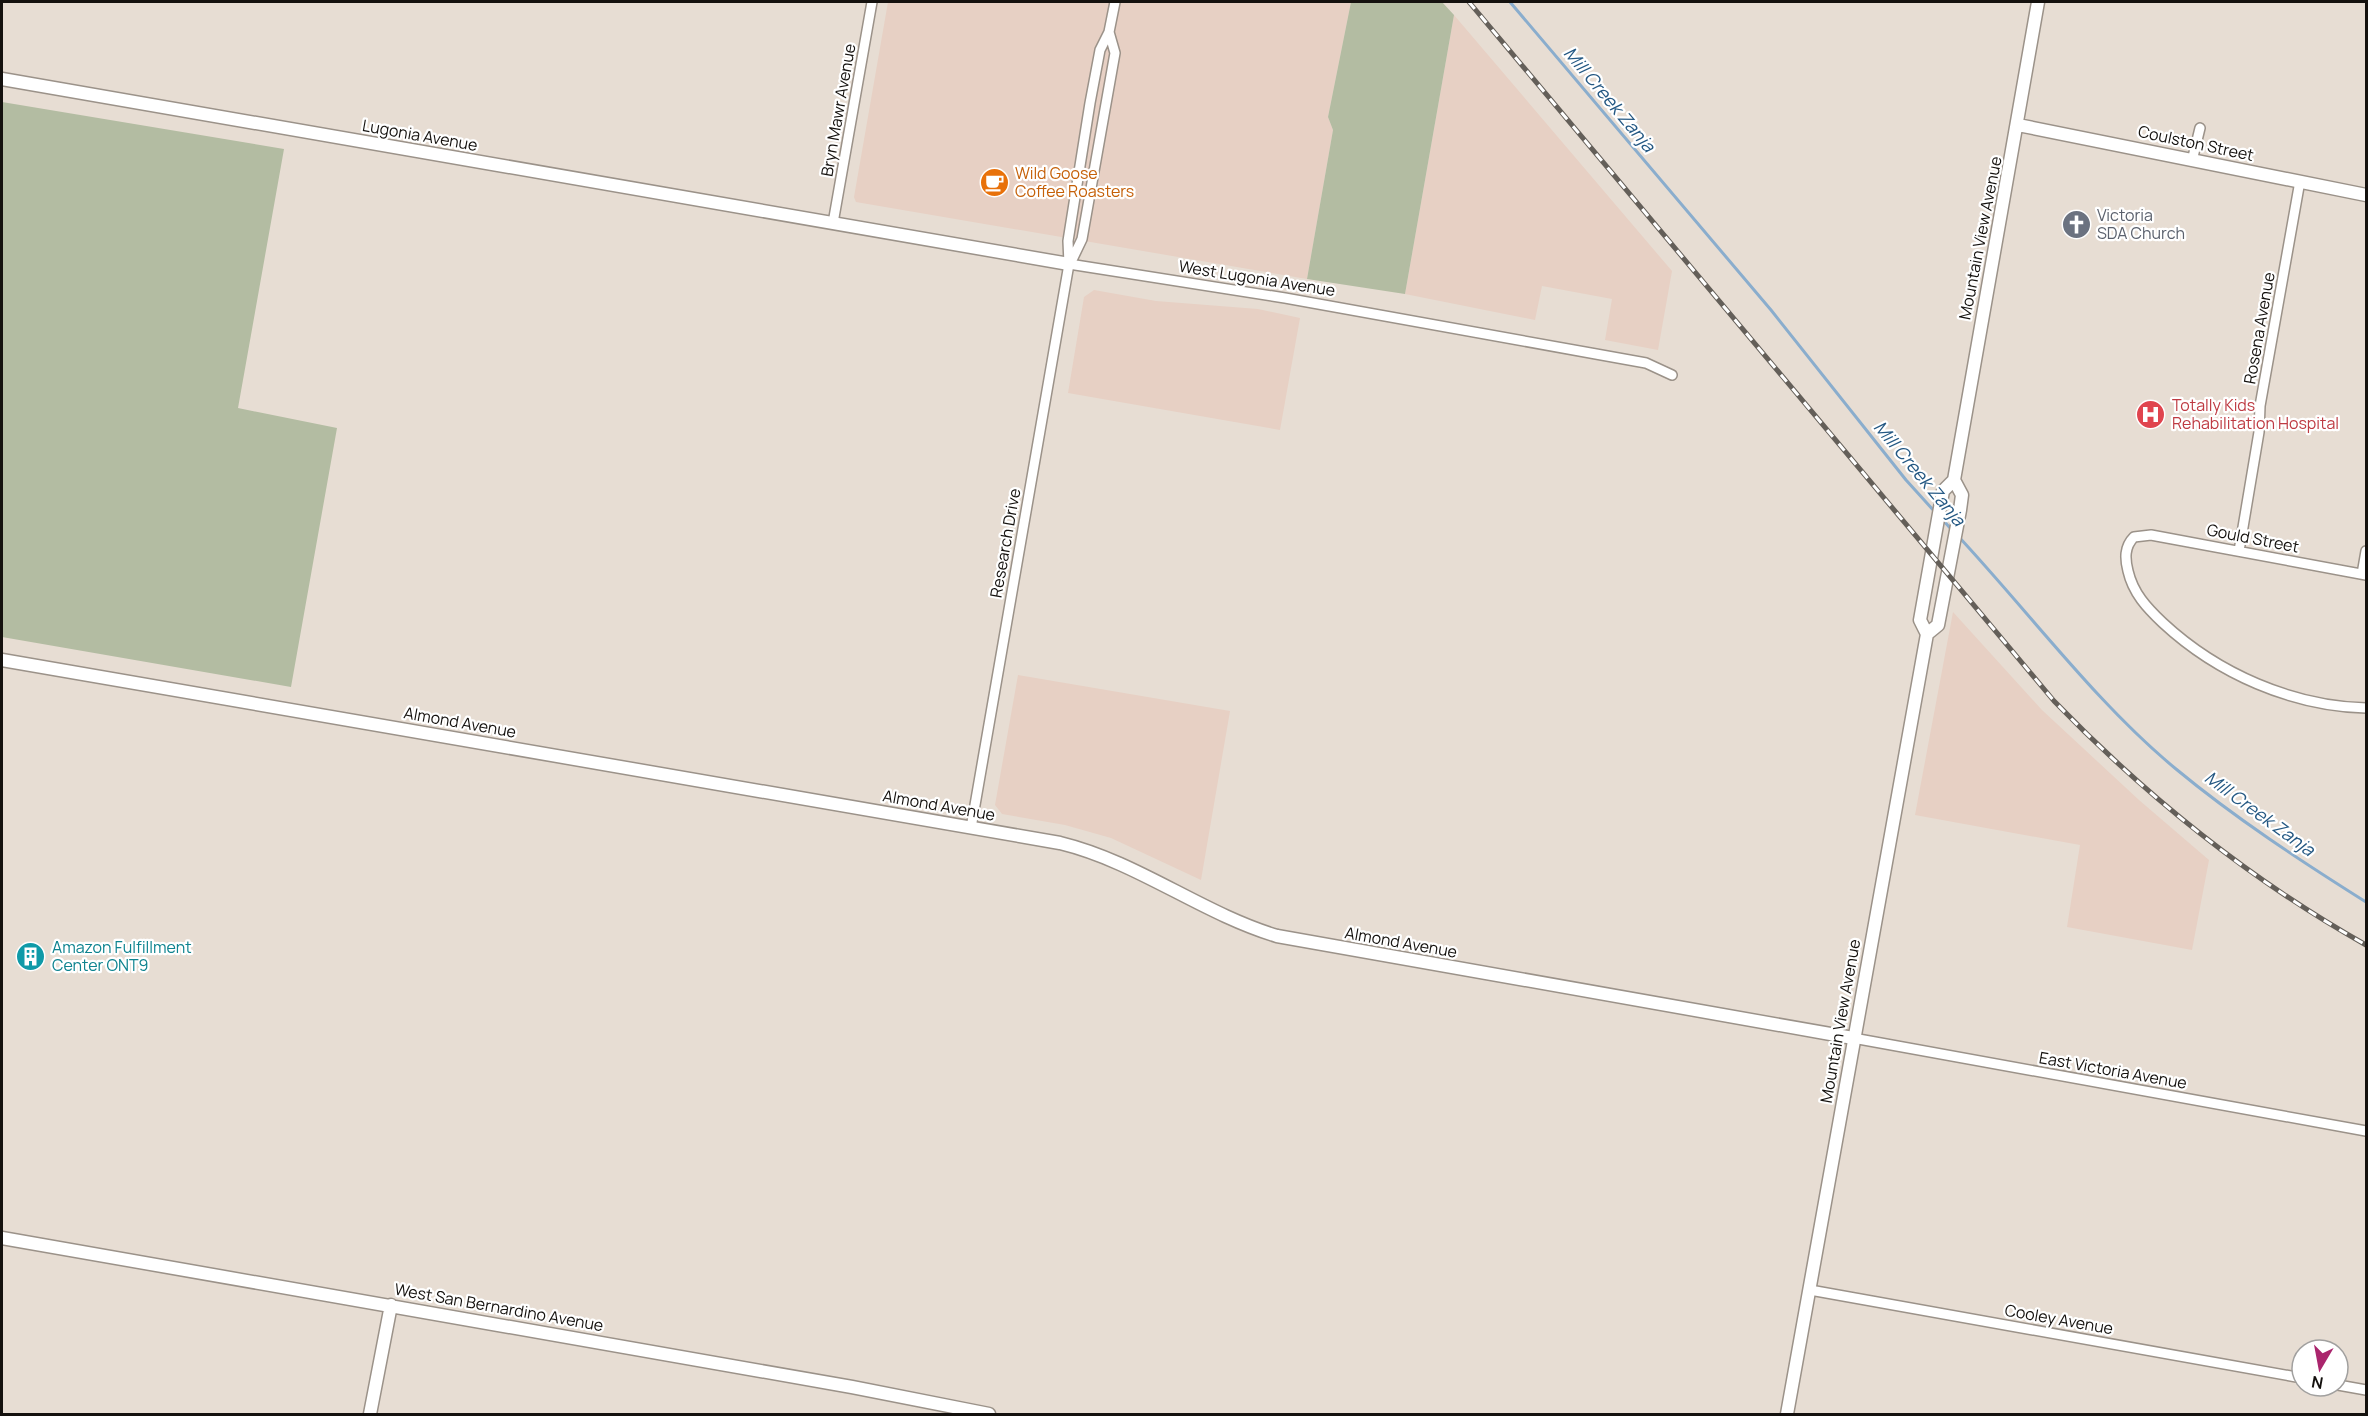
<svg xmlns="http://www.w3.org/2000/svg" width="2368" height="1416" viewBox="0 0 2368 1416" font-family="Manrope,sans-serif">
<rect width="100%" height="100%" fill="#e7ddd3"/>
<path fill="#e7d0c4" d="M 888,2 L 1351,2 L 1328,117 L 1333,130 L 1307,279 L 856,202 L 854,197 Z
M 1454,15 L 1672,271 L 1658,350 L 1605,340 L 1612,299 L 1542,286 L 1535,320 L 1405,294 Z
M 1094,290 L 1156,301 L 1258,309 L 1300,318 L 1280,430 L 1068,393 L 1084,297 Z
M 1953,612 L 2042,710 L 2139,800 L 2209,860 L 2192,950 L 2067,927 L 2080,845 L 1915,815 Z
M 1018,675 L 1230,711 L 1201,880 L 1111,838 L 1065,825 L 1002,814 L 995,805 Z"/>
<path fill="#b3bca2" d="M 1351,2 L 1442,2 L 1454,15 L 1405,294 L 1307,279 L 1333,130 L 1328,117 Z
M 2,102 L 284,149 L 238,408 L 337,428 L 291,687 L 2,637 Z"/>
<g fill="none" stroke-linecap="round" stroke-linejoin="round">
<path stroke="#8aadcd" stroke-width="3" d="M 1510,2 L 1771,310 L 1906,480 L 1935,512
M 1942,519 L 1951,529
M 1958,536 C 2028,611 2097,704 2176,769 C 2235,818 2301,861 2366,902"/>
<defs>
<path id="street" d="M 2192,161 L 2200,128
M 833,223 L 872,2
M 1071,262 L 1082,239 L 1115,53 L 1109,32
M 1069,264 L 1285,298 L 1596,354 L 1646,363 L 1672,375
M 2239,551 L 2259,432 L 2260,406 L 2300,181
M 2362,574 L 2366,551
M 2366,575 L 2151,535 L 2134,537 C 2124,547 2125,559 2128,571 C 2133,593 2147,608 2163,623 C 2218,674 2292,706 2366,708
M 971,828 L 1069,264 L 1068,241 L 1090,103 L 1100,50 L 1109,32 L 1115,2
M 1853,1038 L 2366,1131
M 1810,1290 L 2302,1378
M 2338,1385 L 2366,1390"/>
<path id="secondary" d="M 2,79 L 1069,264
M 2018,125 L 2366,195
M 1927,634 L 1938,625 L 1960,510 L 1962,495 L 1954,480
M 2,660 L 1060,843 C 1138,862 1201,913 1277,936 L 1853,1038
M 2,1238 L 852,1387 L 989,1414
M 370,1414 L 391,1305
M 1787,1414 L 1927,634 L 1920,620 L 1943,491 L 1954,480 L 2038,2"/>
</defs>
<use href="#street" stroke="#9b9289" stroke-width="12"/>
<use href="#secondary" stroke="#9b9289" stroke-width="15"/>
<use href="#street" stroke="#fff" stroke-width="9"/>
<use href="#secondary" stroke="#fff" stroke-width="12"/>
<defs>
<path id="rail" d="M 1469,2 L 2054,701 C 2147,797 2249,879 2366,945"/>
</defs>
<use href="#rail" stroke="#645f59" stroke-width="5"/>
<use href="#rail" stroke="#fff" stroke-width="3" stroke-dasharray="9" stroke-linecap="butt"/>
</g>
<defs>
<symbol id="cafe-disc" viewBox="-11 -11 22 22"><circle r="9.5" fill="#e8710a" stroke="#fff"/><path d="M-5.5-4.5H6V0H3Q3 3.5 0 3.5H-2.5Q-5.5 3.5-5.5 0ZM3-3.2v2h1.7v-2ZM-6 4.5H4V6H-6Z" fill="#fff"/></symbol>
<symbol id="church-disc" viewBox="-11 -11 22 22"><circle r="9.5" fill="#6b7280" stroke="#fff"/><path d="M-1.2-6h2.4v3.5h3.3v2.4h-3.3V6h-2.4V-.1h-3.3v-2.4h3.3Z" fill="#fff"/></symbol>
<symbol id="hospital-disc" viewBox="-11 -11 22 22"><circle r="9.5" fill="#e0444e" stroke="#fff"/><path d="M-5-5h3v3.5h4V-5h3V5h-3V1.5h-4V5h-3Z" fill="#fff"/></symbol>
<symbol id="building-disc" viewBox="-11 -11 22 22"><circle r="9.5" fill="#0f9aa8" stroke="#fff"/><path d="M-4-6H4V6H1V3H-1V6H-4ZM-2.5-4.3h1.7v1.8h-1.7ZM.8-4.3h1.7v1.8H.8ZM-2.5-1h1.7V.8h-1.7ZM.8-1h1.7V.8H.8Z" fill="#fff"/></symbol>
</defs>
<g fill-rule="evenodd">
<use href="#cafe-disc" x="978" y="166" width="33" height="33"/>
<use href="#church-disc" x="2060" y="208" width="33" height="33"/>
<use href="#hospital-disc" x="2134" y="398" width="33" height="33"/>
<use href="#building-disc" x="14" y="940" width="33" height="33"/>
</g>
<g text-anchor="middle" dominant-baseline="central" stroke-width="4.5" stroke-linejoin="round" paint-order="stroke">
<g font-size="16" fill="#14110e" stroke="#fff">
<text transform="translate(838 110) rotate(-80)">Bryn Mawr Avenue</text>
<text transform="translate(420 135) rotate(10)">Lugonia Avenue</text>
<text transform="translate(2196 143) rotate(12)">Coulston Street</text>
<text transform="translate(1980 238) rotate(-79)">Mountain View Avenue</text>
<text transform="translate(1257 278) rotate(9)">West Lugonia Avenue</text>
<text transform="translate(2259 328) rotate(-80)">Rosena Avenue</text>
<text transform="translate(2253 538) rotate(11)">Gould Street</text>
<text transform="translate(1005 543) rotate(-80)">Research Drive</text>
<text transform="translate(460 722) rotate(10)">Almond Avenue</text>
<text transform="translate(939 805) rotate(10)">Almond Avenue</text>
<text transform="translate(1401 942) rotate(10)">Almond Avenue</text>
<text transform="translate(1840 1021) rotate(-80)">Mountain View Avenue</text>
<text transform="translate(2113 1070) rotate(10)">East Victoria Avenue</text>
<text transform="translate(499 1307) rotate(10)">West San Bernardino Avenue</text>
<text transform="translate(2059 1319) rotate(10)">Cooley Avenue</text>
</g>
<g font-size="16" fill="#c56008" stroke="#fff" text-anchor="start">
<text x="1015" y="173">Wild Goose<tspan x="1015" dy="18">Coffee Roasters</tspan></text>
</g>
<g font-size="16" fill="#5b616d" stroke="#fff" text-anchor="start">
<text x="2097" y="215">Victoria<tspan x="2097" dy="18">SDA Church</tspan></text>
</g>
<g font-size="16" fill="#be3a42" stroke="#fff" text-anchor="start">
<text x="2172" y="405">Totally Kids<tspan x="2172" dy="18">Rehabilitation Hospital</tspan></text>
</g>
<g font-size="16" fill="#0d838f" stroke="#fff" text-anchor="start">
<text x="52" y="947">Amazon Fulfillment<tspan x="52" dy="18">Center ONT9</tspan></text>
</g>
<g font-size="18" font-style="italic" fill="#245883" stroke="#fff">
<text transform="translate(1610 99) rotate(50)">Mill Creek Zanja</text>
<text transform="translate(1920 473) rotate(50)">Mill Creek Zanja</text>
<text transform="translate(2260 813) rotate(36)">Mill Creek Zanja</text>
</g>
</g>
<rect width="2368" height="1416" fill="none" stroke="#14110e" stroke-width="6"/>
<g transform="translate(2320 1368) rotate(190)"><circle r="28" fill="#ffffff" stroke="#a1a09f" stroke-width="1.5"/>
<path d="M0-4.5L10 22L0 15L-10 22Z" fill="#aa256d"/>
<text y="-9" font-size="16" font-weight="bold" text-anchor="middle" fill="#14110e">N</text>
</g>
</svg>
